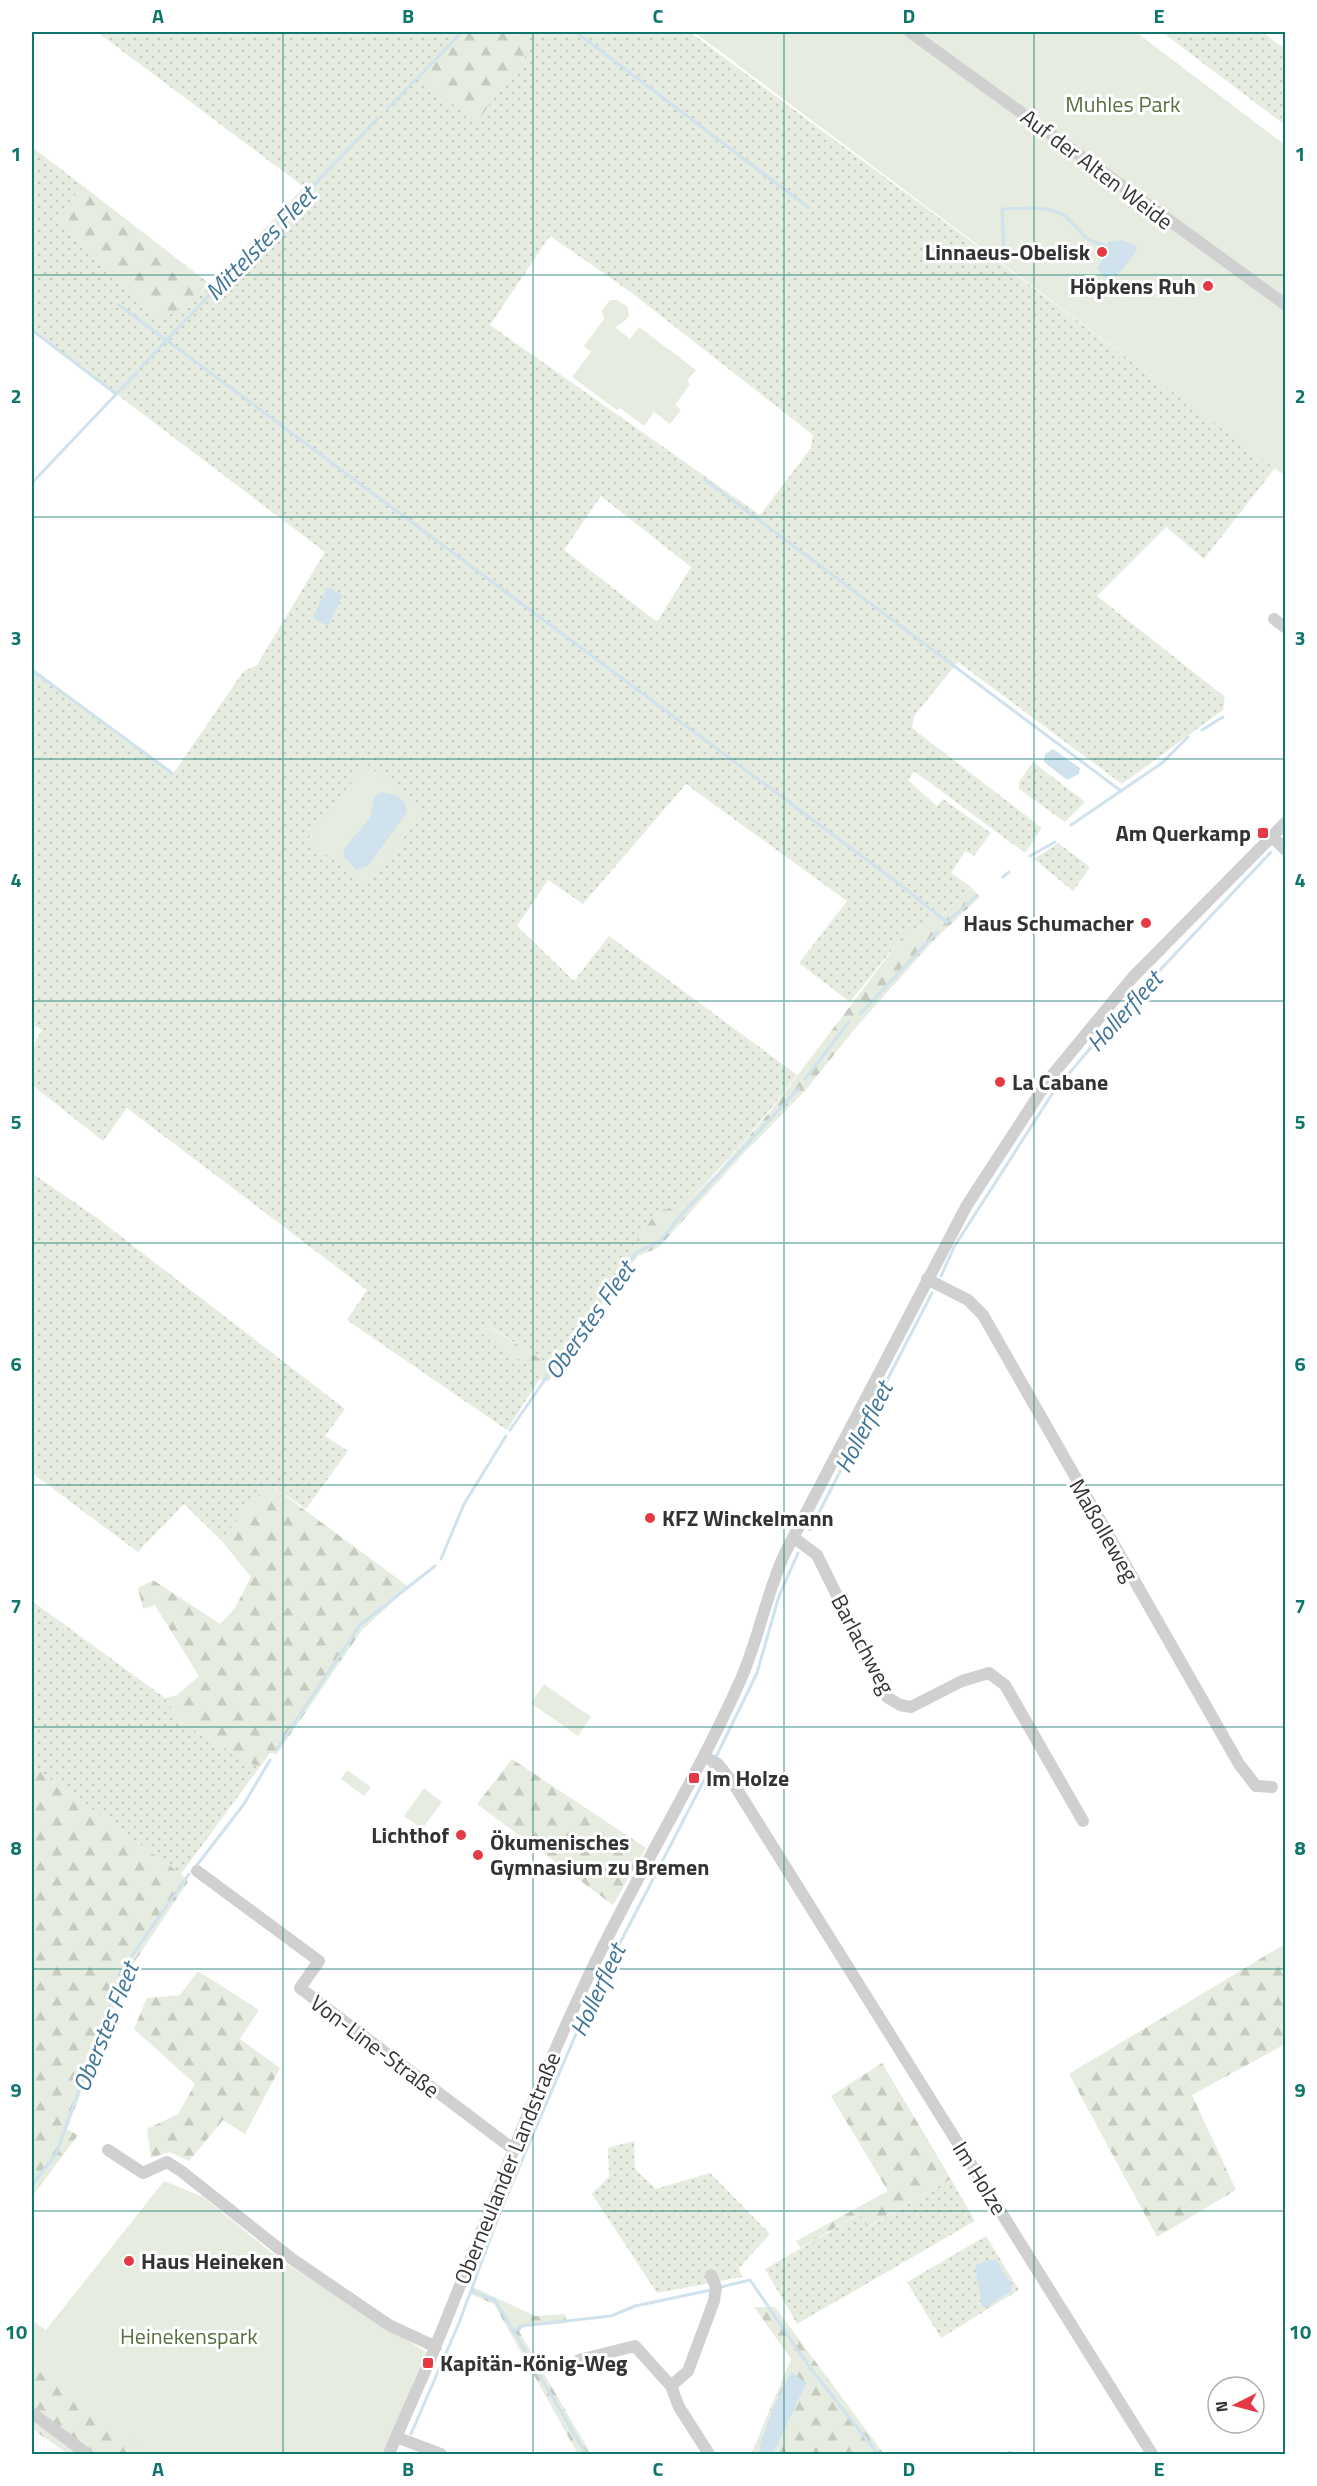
<svg xmlns="http://www.w3.org/2000/svg" width="1317" height="2486" viewBox="0 0 1317 2486" font-family="'Titillium Web',sans-serif">
<defs>
<pattern id="grass-dots" width="8" height="8" patternUnits="userSpaceOnUse" patternTransform="scale(1.5)"><rect width="8" height="8" fill="#e6ecdf"/><path d="M2 2h.1M6 6h.1" fill="none" stroke="#c6cbc0" stroke-width="1.8" stroke-linecap="round"/></pattern>
<pattern id="forest-firs" width="22" height="20" patternUnits="userSpaceOnUse" patternTransform="scale(1.5)"><rect width="22" height="20" fill="#e6ecdf"/><path d="M5 1l3.5 6h-7zM16 11l3.5 6h-7z" fill="#c6cbc0"/></pattern>
</defs>
<rect width="100%" height="100%" fill="#fff"/>
<path fill="url(#grass-dots)" fill-rule="evenodd" d="M 97,32 L 461,32 L 420,78 L 533,46 L 514,32 L 690,32 L 1275,468 L 1204,559 L 1166,527 L 1097,596 L 1225,697 L 1223,710 L 1122,784 L 958,662 L 914,716 L 912,728 L 1042,828 L 1025,853 L 914,771 L 908,780 L 937,806 L 943,799 L 991,833 L 974,856 L 965,851 L 951,873 L 971,887 L 944,914 L 904,935 L 850,1002 L 799,963 L 847,901 L 686,784 L 583,904 L 548,880 L 517,926 L 574,981 L 609,936 L 797,1075 C 763,1120 726,1164 685,1204 C 667,1222 645,1230 629,1251 L 638,1256 L 609,1291 L 594,1318 L 587,1313 L 567,1340 L 545,1362 L 490,1327 L 482,1333 L 542,1375 L 507,1430 L 347,1320 L 367,1290 L 127,1108 L 103,1141 L 32,1085 L 32,1047 L 42,1030 L 32,1025 L 32,668 L 173,774 L 243,672 L 257,665 L 325,552 L 32,330 L 32,147 L 83,186 L 55,219 L 161,320 L 211,285 L 304,187 ZM 550,236 L 628,290 L 813,435 L 811,448 L 760,515 L 490,325 ZM 601,496 L 691,567 L 657,622 L 564,550 Z
M 1162,32 L 1262,32 L 1285,49 L 1285,125 Z
M 1033,762 L 1085,802 L 1065,822 L 1019,789 L 1019,782 Z
M 1058,843 L 1090,867 L 1073,891 L 1034,859 Z
M 32,1173 L 97,1218 L 345,1409 L 325,1436 L 348,1451 L 306,1509 L 268,1483 L 221,1540 L 184,1504 L 138,1552 L 32,1473 Z
M 32,1601 L 165,1698 L 182,1723 L 259,1768 L 181,1874 L 32,1766 Z
M 634,2141 L 635,2169 L 656,2189 L 710,2173 L 770,2234 L 739,2268 L 742,2277 L 657,2293 L 592,2194 L 609,2177 L 608,2148 Z
M 951,2179 L 975,2221 L 797,2324 L 765,2269 L 860,2214 L 868,2227 Z
M 986,2236 L 1019,2290 L 941,2338 L 907,2282 Z"/>
<path fill="url(#forest-firs)" d="M 461,32 L 514,32 L 533,46 L 476,123 L 420,78 Z
M 83,186 L 96,196 L 211,285 L 161,321 L 55,219 Z
M 971,887 L 980,897 L 934,940 L 858,1025 L 804,1092 L 745,1152 L 658,1248 L 638,1256 L 629,1251 L 659,1209 L 679,1210 L 717,1173 L 769,1113 L 904,935 L 944,914 Z
M 588,1312 L 594,1318 L 549,1381 L 540,1380 L 542,1375 L 481,1333 L 489,1327 L 545,1362 L 567,1340 Z
M 268,1483 L 409,1587 L 362,1630 L 277,1754 L 270,1753 L 259,1768 L 182,1723 L 165,1698 L 177,1695 L 199,1676 L 155,1605 L 143,1609 L 138,1588 L 153,1580 L 220,1624 L 235,1608 L 251,1577 L 221,1540 Z
M 512,1759 L 646,1848 L 613,1905 L 477,1804 Z
M 32,1766 L 181,1874 L 188,1882 L 127,1973 L 67,2129 L 78,2135 L 32,2197 Z
M 1285,1944 L 1285,2044 L 1192,2095 L 1236,2190 L 1157,2237 L 1069,2074 Z
M 198,1971 L 259,2010 L 240,2039 L 280,2068 L 245,2134 L 223,2120 L 189,2161 L 170,2152 L 151,2158 L 147,2129 L 178,2114 L 195,2084 L 134,2029 L 147,1998 L 180,1995 Z
M 882,2063 L 951,2179 L 867,2227 L 859,2214 L 800,2248 L 796,2241 L 888,2191 L 831,2096 Z
M 473,2287 L 535,2316 L 565,2314 L 567,2323 L 524,2327 L 519,2331 L 591,2454 L 578,2454 L 494,2304 L 470,2294 Z
M 754,2307 L 775,2307 L 884,2454 L 773,2454 L 807,2384 L 767,2432 L 759,2449 L 761,2454 L 752,2452 L 791,2359 Z
M 32,2320 L 46,2330 L 32,2353 Z
M 32,2366 L 137,2441 L 137,2454 L 68,2454 L 32,2429 Z"/>
<path fill="#e6ecdf" d="M 694,32 L 1136,32 L 1285,145 L 1285,476 Z
M 610,300 L 617,300 L 627,306 L 629,315 L 624,322 L 615,327 L 630,339 L 639,327 L 696,370 L 687,381 L 690,384 L 675,405 L 681,410 L 670,424 L 654,412 L 644,426 L 620,408 L 617,410 L 572,377 L 591,352 L 584,346 L 604,319 L 602,311 Z
M 366,764 L 425,810 L 367,886 L 307,840 Z
M 544,1684 L 591,1717 L 578,1736 L 531,1703 Z
M 347,1770 L 371,1787 L 364,1796 L 341,1779 Z
M 424,1788 L 442,1802 L 422,1829 L 404,1816 Z
M 164,2181 L 203,2197 L 282,2261 L 426,2352 L 384,2454 L 137,2454 L 136,2441 L 32,2366 L 32,2353 L 46,2330 Z"/>
<path fill="#cfe2ee" d="M 1121,240 L 1137,246 L 1137,250 L 1121,271 L 1108,282 L 1097,268 L 1108,250 L 1108,242 Z
M 327,587 L 343,595 L 328,626 L 313,618 Z
M 1053,749 L 1080,768 L 1079,774 L 1067,780 L 1044,762 L 1045,754 Z
M 381,792 L 396,795 L 405,802 L 407,812 L 369,865 L 356,870 L 343,855 L 346,846 L 370,818 L 374,797 Z
M 988,2260 L 996,2260 L 1012,2285 L 1011,2291 L 987,2307 L 982,2306 L 975,2266 Z
M 791,2372 L 807,2383 L 773,2454 L 761,2454 L 759,2449 L 773,2408 Z"/>
<g fill="none" stroke-linecap="round" stroke-linejoin="round">
<path stroke="#cfe2ee" stroke-width="3" d="M 576,32 L 809,208
M 388,108 L 462,32
M 997,263 L 1004,252 L 1002,209 C 1021,209 1050,204 1066,217 C 1085,233 1079,239 1107,246
M 119,305 L 906,889 L 946,922
M 32,330 L 116,394
M 141,367 L 378,118
M 704,479 L 1121,791
M 33,482 L 137,372
M 32,670 L 172,773
M 1202,730 L 1223,717
M 1071,825 L 1162,763 L 1188,737
M 1030,856 L 1055,842
M 1003,877 L 1009,872
M 946,923 L 976,896
M 860,1014 L 937,932
M 805,1079 L 849,1022
M 941,1276 L 954,1247 L 1054,1091 L 1128,1004 L 1271,852
M 510,1430 L 605,1293 L 637,1252 L 659,1242 L 684,1212 L 799,1088
M 810,1530 L 932,1293
M 441,1559 L 464,1504 L 506,1436
M 277,1749 L 360,1625 L 435,1566
M 715,1759 L 757,1673 L 779,1596 L 798,1553
M 197,1865 L 244,1804 L 270,1760
M 32,2185 L 56,2154 L 124,1967 L 189,1874
M 721,2287 L 750,2280 L 811,2369 L 878,2454
M 471,2291 L 495,2300 L 586,2454
M 514,2332 L 521,2326 L 611,2316 L 635,2306 L 711,2290
M 411,2434 L 459,2323 L 500,2212 L 590,2001 L 712,1765
M 404,2454 L 404,2453
M 1006,2454 L 1010,2452 L 1011,2454"/>
<path stroke="#d0d0d0" stroke-width="12" d="M 910,32 L 1286,305
M 1274,619 L 1286,628
M 1271,836 L 1286,850
M 927,1279 L 968,1300 L 983,1315 L 1239,1764 L 1256,1786 L 1272,1787
M 793,1537 L 817,1555 L 887,1697 L 900,1705 L 911,1707 L 962,1681 L 989,1673 L 1005,1685 L 1083,1821
M 705,1757 L 718,1764 L 733,1783 L 1152,2454
M 197,1871 L 319,1961 L 300,1988 L 513,2149
M 108,2150 L 143,2173 L 167,2162 L 181,2171 L 292,2259 L 389,2325 L 436,2347
M 579,2360 L 635,2346 L 671,2386 L 679,2407 L 709,2454
M 671,2386 L 688,2371 L 714,2301 L 716,2287 L 711,2275
M 32,2413 L 87,2454
M 396,2437 L 441,2454
M 389,2454 C 404,2418 421,2382 436,2345 C 485,2226 528,2105 583,1988 C 631,1883 694,1785 741,1679 C 759,1638 766,1594 785,1553 L 967,1205 L 1049,1079 L 1133,977 L 1286,822"/>
</g>
<path fill="none" stroke="#0f766e" stroke-width="1.5" stroke-opacity="0.55" d="M 283,32 L 283,2454M 533,32 L 533,2454M 784,32 L 784,2454M 1034,32 L 1034,2454M 32,275 L 1286,275M 32,517 L 1286,517M 32,759 L 1286,759M 32,1001 L 1286,1001M 32,1243 L 1286,1243M 32,1485 L 1286,1485M 32,1727 L 1286,1727M 32,1969 L 1286,1969M 32,2211 L 1286,2211"/>
<g fill="#e63946" stroke="#fff" stroke-width="2">
<circle cx="1102" cy="252" r="6"/>
<circle cx="1208" cy="286" r="6"/>
<rect x="1257" y="827" width="12" height="12" rx="3"/>
<circle cx="1146" cy="923" r="6"/>
<circle cx="1000" cy="1082" r="6"/>
<circle cx="650" cy="1518" r="6"/>
<rect x="688" y="1772" width="12" height="12" rx="3"/>
<circle cx="461" cy="1835" r="6"/>
<circle cx="478" cy="1855" r="6"/>
<circle cx="129" cy="2261" r="6"/>
<rect x="422" y="2357" width="12" height="12" rx="3"/>
</g>
<g text-anchor="middle" dominant-baseline="central" stroke-width="6" stroke-linejoin="round" paint-order="stroke">
<g font-size="22" fill="#56703f" stroke="#fff">
<text x="1123" y="104">Muhles Park</text>
<text x="189" y="2336">Heinekenspark</text>
</g>
<g font-size="22" fill="#333" stroke="#fff">
<text transform="translate(1097 169) rotate(37)">Auf der Alten Weide</text>
<text transform="translate(1104 1530) rotate(60)">Maßolleweg</text>
<text transform="translate(863 1644) rotate(62)">Barlachweg</text>
<text transform="translate(375 2046) rotate(37)">Von-Line-Straße</text>
<text transform="translate(507 2168) rotate(-68)">Oberneulander Landstraße</text>
<text transform="translate(980 2178) rotate(58)">Im Holze</text>
</g>
<g font-size="22" font-weight="bold" fill="#333" stroke="#fff" text-anchor="start">
<text x="1090" y="252" text-anchor="end">Linnaeus-Obelisk</text>
<text x="1196" y="286" text-anchor="end">Höpkens Ruh</text>
<text x="1251" y="833" text-anchor="end">Am Querkamp</text>
<text x="1134" y="923" text-anchor="end">Haus Schumacher</text>
<text x="1012" y="1082">La Cabane</text>
<text x="662" y="1518">KFZ Winckelmann</text>
<text x="706" y="1778">Im Holze</text>
<text x="449" y="1835" text-anchor="end">Lichthof</text>
<text x="490" y="1842">Ökumenisches<tspan x="490" dy="25">Gymnasium zu Bremen</tspan></text>
<text x="141" y="2261">Haus Heineken</text>
<text x="440" y="2363">Kapitän-König-Weg</text>
</g>
<g font-size="24" font-style="italic" fill="#3f7597" stroke="#fff">
<text transform="translate(260 243) rotate(-46)">Mittelstes Fleet</text>
<text transform="translate(1124 1011) rotate(-48)">Hollerfleet</text>
<text transform="translate(589 1320) rotate(-55)">Oberstes Fleet</text>
<text transform="translate(863 1427) rotate(-63)">Hollerfleet</text>
<text transform="translate(597 1990) rotate(-65)">Hollerfleet</text>
<text transform="translate(105 2027) rotate(-68)">Oberstes Fleet</text>
</g>
</g>
<rect width="1317" height="2486" fill="none" stroke="#ffffff" stroke-width="66"/>
<g transform="translate(1236 2405) rotate(264)"><circle r="28" fill="#ffffff" stroke="#adadad" stroke-width="1.5"/>
<path d="M0-4.5L10 22L0 15L-10 22Z" fill="#e63946"/>
<text y="-9" font-size="16" font-weight="bold" text-anchor="middle" fill="#333333">N</text>
</g>
<rect x="33" y="33" width="1251" height="2420" fill="none" stroke="#0f766e" stroke-width="2"/>
<g font-size="20" text-anchor="middle" font-weight="bold" fill="#0f766e">
<text x="158" y="23">A</text>
<text x="408" y="23">B</text>
<text x="658" y="23">C</text>
<text x="909" y="23">D</text>
<text x="1159" y="23">E</text>
<text x="16" y="161">1</text>
<text x="1300" y="161">1</text>
<text x="16" y="403">2</text>
<text x="1300" y="403">2</text>
<text x="16" y="645">3</text>
<text x="1300" y="645">3</text>
<text x="16" y="887">4</text>
<text x="1300" y="887">4</text>
<text x="16" y="1129">5</text>
<text x="1300" y="1129">5</text>
<text x="16" y="1371">6</text>
<text x="1300" y="1371">6</text>
<text x="16" y="1613">7</text>
<text x="1300" y="1613">7</text>
<text x="16" y="1855">8</text>
<text x="1300" y="1855">8</text>
<text x="16" y="2097">9</text>
<text x="1300" y="2097">9</text>
<text x="16" y="2339">10</text>
<text x="1300" y="2339">10</text>
<text x="158" y="2476">A</text>
<text x="408" y="2476">B</text>
<text x="658" y="2476">C</text>
<text x="909" y="2476">D</text>
<text x="1159" y="2476">E</text>
</g>
</svg>
